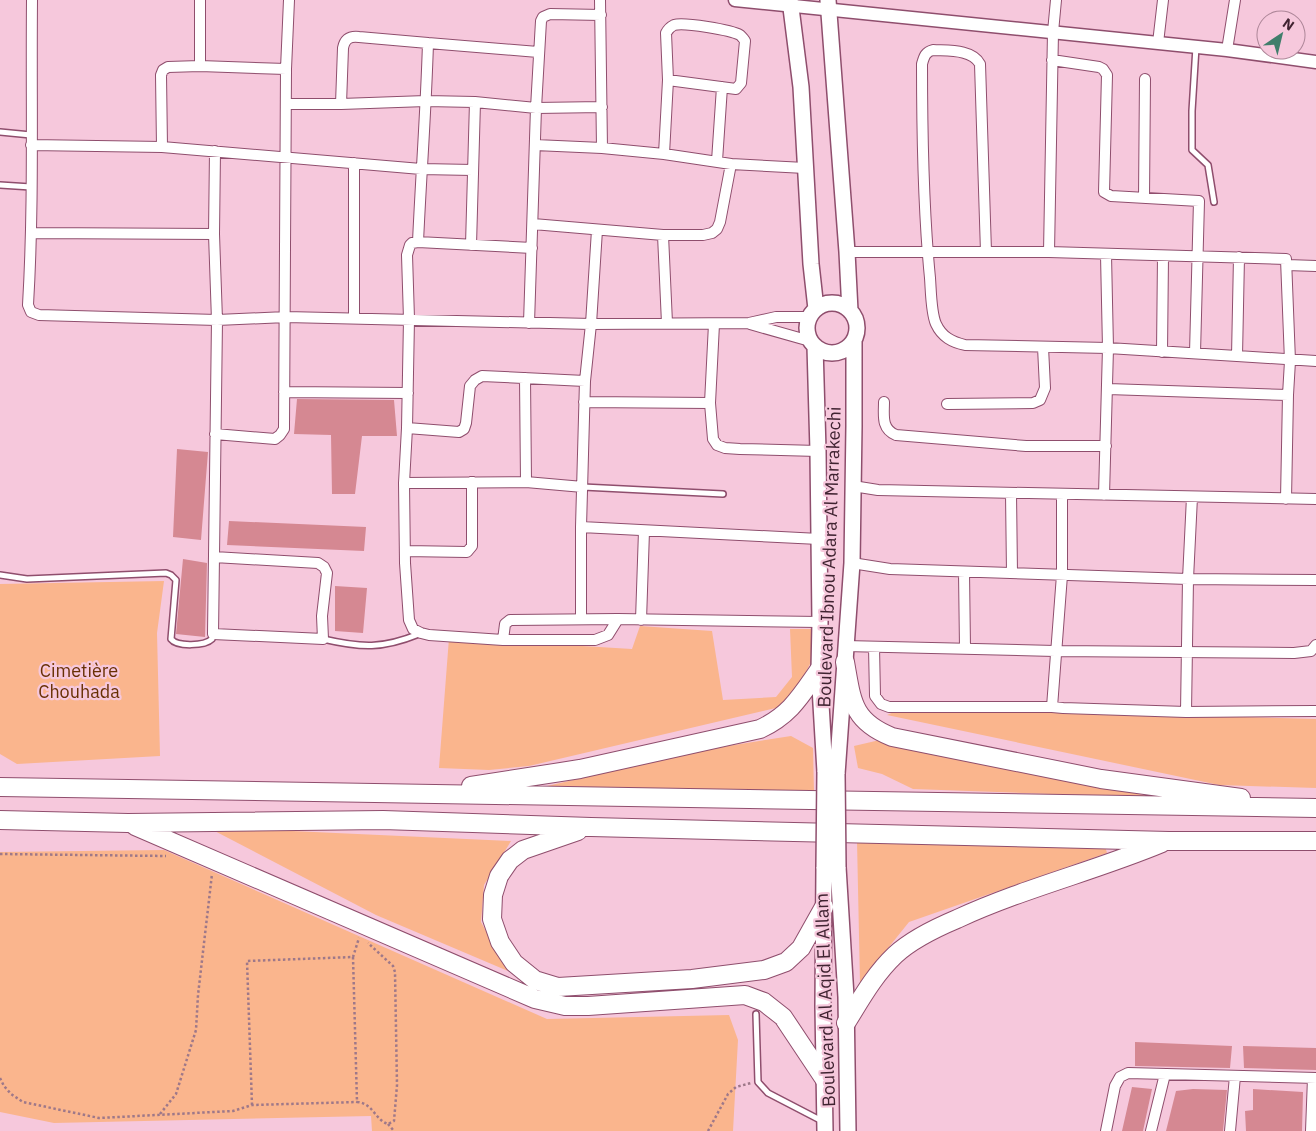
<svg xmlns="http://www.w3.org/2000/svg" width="1316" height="1131" viewBox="0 0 1316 1131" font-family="'IBM Plex Sans',sans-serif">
<rect width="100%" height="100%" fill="#f6c8dc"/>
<path fill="#fab58d" d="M 164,581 L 157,633 L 160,756 L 17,764 L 0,754 L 0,584 Z
M 640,626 L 712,631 L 723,700 L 776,697 L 792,677 L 790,629 L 814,629 L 814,656 L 796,692 L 780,707 L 529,766 L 489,770 L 439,768 L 449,638 L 632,649 Z
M 903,708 L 1316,719 L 1316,788 L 1219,785 L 887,715 Z
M 791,736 L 813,748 L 814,792 L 547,786 L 709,749 Z
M 884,739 L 1157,798 L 913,789 L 882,774 L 858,768 L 854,746 Z
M 207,827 L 511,841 L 484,885 L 481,922 L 508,971 L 376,915 Z
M 857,841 L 1105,846 L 1107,853 L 909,922 L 860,983 Z
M 164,850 L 547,1019 L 729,1015 L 738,1040 L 733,1131 L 372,1131 L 371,1116 L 54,1123 L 0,1112 L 0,852 Z"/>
<path fill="#d58892" d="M 297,399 L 394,400 L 397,436 L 362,436 L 355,494 L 332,494 L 331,435 L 294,434 Z
M 177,449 L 208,452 L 201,540 L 173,537 Z
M 229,521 L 366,527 L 364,551 L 227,545 Z
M 183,559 L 207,563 L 205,637 L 176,634 Z
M 335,586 L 367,588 L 363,633 L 335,631 Z
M 1135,1042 L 1232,1046 L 1230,1068 L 1135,1066 Z
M 1243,1046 L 1316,1048 L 1316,1070 L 1244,1068 Z
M 1132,1087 L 1152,1089 L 1143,1131 L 1122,1131 Z
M 1193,1089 L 1227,1090 L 1223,1131 L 1166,1131 L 1176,1091 Z
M 1253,1089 L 1303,1092 L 1302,1131 L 1246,1131 L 1245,1111 L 1253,1110 Z"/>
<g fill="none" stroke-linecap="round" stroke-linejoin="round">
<defs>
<path id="service" d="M 1196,47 L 1192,111 L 1192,150 L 1208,165 L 1214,202
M 0,132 L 31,135
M 0,185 L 31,187
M 583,487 L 723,494
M 0,575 L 27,579 L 166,573 L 171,575 L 176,580 L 171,639 C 177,647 205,646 212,639 L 213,634
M 323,639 C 362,648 382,649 419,634
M 756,1014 L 758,1082 L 768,1093 L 822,1121"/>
<path id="minor" d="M 32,0 C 31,102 34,204 28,305 L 31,312 L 39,315 L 217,320 L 286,317 L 591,324 L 749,323 L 776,317 L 810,317
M 600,0 L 602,148
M 1158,43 L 1163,0
M 1227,50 L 1235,0
M 1052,60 L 1099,67 L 1103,69 L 1107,75 L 1104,192 L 1111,196 L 1199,201 L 1195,353
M 200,66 L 200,0
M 287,104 L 341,104 L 426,101 L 475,102 L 536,108 L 602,107
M 341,104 L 343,48 C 345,38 350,36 359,37 L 428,43
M 31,145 L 162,147 L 421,169 L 473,170
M 535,145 L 602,148 L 664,154 L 731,164 L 805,168
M 162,147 L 161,75 L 163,70 L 168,67 L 200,66 L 286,69
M 664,154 L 668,80 L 666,33 C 668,29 670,27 674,25 C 684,22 731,30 740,35 C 742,37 744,39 745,41 L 741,83 L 736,89 L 668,80
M 717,161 L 722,87
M 1144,198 L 1145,79
M 533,224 L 663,235 L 703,235 L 712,233 L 717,229 L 720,222 L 731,164
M 32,233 L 214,234
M 663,235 L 667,323
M 418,242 C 421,176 426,110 428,43 L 538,52
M 471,245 L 475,102
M 532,248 L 418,242 L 412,243 L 410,245 L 407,255 L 409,319 L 407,428 L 404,483 L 405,563 L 409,620 L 413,629 L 421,633 L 429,635 L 503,640 L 595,640 L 608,635 L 618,619 L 820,622
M 847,252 L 1049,252 L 1286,259 L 1290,361 L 1288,395 L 1286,499
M 986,252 L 980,64 C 972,49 948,51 933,50 C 925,52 924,57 922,64 C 922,136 923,207 930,278 C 931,291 931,313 936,324 C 942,337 952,342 965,345 L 1108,348 L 1237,356 L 1239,257
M 1049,252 L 1053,32 L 1056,0
M 1287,265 L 1316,266
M 354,319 L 354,163
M 529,323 L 536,108 L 541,21 L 543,17 L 550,14 L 601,15
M 750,324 L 810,341
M 1162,352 L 1163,256
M 1237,356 L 1316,361
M 525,378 L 526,482
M 1108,389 L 1288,395
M 284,392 L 408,393
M 584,402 L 710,403 L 713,439 L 717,445 L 725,448 L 740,449 L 818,451
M 884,402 C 884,415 881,429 896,435 L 1026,446 L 1106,446
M 710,403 L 714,324
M 947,404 L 1033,403 L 1040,400 L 1045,388 L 1043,347
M 407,428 L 459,432 L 464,429 L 466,423 L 470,386 L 475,380 L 482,376 L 585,381
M 215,434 L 275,439 L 280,435 L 284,429 L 286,69 L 289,0
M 404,483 L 526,482 L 583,487
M 853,486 L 878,490 L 1316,499
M 1011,493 L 1012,573
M 1062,494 L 1062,575 L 1052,707 L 1063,708 L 1186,712 L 1316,711
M 1104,495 L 1108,348 L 1106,255
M 581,527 L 819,539
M 405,551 L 467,552 L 472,546 L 472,482
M 214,557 L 318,563 L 324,567 L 327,573 L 322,616 L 323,639 L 213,634 L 217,320 L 214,234 L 215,151
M 852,563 L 890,569 L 1188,579 L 1316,580
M 964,572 L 965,648
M 581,619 L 581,527 L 585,381 L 591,324 L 597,230
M 641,620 L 644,531
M 503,640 L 505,624 L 510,620 L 618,619
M 845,646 L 1055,651 L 1294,653 L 1311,651 L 1316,645
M 874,647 L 875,696 L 881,704 L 889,707 L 1052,707
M 1186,712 L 1188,579 L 1192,497
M 1106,1131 L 1115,1086 L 1120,1077 L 1128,1073 L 1316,1078
M 1151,1131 L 1165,1074
M 1230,1131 L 1235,1076
M 1311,1131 L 1313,1078"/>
<path id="tertiary" d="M 735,0 L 1227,50 L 1316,62"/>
<path id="secondary" d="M 790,0 L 801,87 L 811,264 L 816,309
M 828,0 L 847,252 L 850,311
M807 328a25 25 0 1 1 50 0a25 25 0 1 1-50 0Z
M 815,346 L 818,451 L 820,622 L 819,670 L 825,772
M 837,774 L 852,563 L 854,426 L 854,341
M 824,867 L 823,1006 L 825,1131
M 838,867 L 846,997 L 848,1131"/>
<path id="trunk" d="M 845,662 C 852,701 852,721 892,737 L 1101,779 L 1241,798
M 471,786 L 580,769 L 760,729 C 790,715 800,697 819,670
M 0,787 L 1316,808
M 0,820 L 128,823 L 383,820 L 591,827 L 1169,841 L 1316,841
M 135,826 L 535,999 L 565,1006 L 588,1006 L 745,995 L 764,1002 L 783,1017 L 825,1080
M 578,831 L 523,850 L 510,860 L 499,876 L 493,895 L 492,919 L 500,942 L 514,963 L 535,980 L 558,987 L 692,979 L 764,970 L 786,962 L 801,948 L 824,907
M 846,1023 C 861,999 874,975 895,955 C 910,941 938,927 957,919 C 1024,888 1095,871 1162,843"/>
</defs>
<use href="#service" stroke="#8f4e6d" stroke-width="8"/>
<use href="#minor" stroke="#8f4e6d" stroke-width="12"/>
<use href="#tertiary" stroke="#8f4e6d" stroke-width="15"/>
<use href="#secondary" stroke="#8f4e6d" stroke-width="18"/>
<use href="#trunk" stroke="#8f4e6d" stroke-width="20"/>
<path stroke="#9e7889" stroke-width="2.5" stroke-dasharray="2.5 2.5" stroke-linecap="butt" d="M 0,854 L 166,856
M 353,957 L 357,1102 C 373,1103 375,1120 388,1124 L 394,1121 L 397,1085 L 395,972 L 393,966 L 368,943
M 0,1078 L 4,1086 L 11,1094 L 23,1102 L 99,1118 L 233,1111 L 252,1105 L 357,1102
M 252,1105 L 247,961 L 353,957 L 359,938
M 160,1114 L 176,1094 L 196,1030 L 198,995 L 212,874
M 388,1124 L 394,1131
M 708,1131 L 728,1094 L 736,1087 L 751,1083"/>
<use href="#service" stroke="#fff" stroke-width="5"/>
<use href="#minor" stroke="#fff" stroke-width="10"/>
<use href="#tertiary" stroke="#fff" stroke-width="12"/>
<use href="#secondary" stroke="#fff" stroke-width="15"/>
<use href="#trunk" stroke="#fff" stroke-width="18"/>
<defs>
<path id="secondary-bridge" d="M 837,774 L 838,867
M 824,867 L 825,772"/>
</defs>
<use href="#secondary-bridge" stroke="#8f4e6d" stroke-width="18" stroke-linecap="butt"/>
<use href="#secondary-bridge" stroke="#fff" stroke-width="15"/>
</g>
<g text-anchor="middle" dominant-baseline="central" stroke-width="4.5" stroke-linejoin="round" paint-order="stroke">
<g font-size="18" fill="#402331" stroke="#f6c8dc">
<text transform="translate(829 557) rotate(-88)">Boulevard Ibnou Adara Al Marrakechi</text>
<text transform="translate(825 1000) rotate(-92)">Boulevard Al Aqid El Allam</text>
</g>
<g font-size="18" fill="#683004" stroke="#f6c8dc">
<text x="79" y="670">Cimetière<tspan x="79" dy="21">Chouhada</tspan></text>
</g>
</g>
<g transform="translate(1281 35) rotate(35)"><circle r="24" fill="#f6c8dc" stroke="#ad8698"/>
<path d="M0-4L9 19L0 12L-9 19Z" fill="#407e6b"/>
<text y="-8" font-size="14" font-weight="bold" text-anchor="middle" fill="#402331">N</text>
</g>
</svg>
